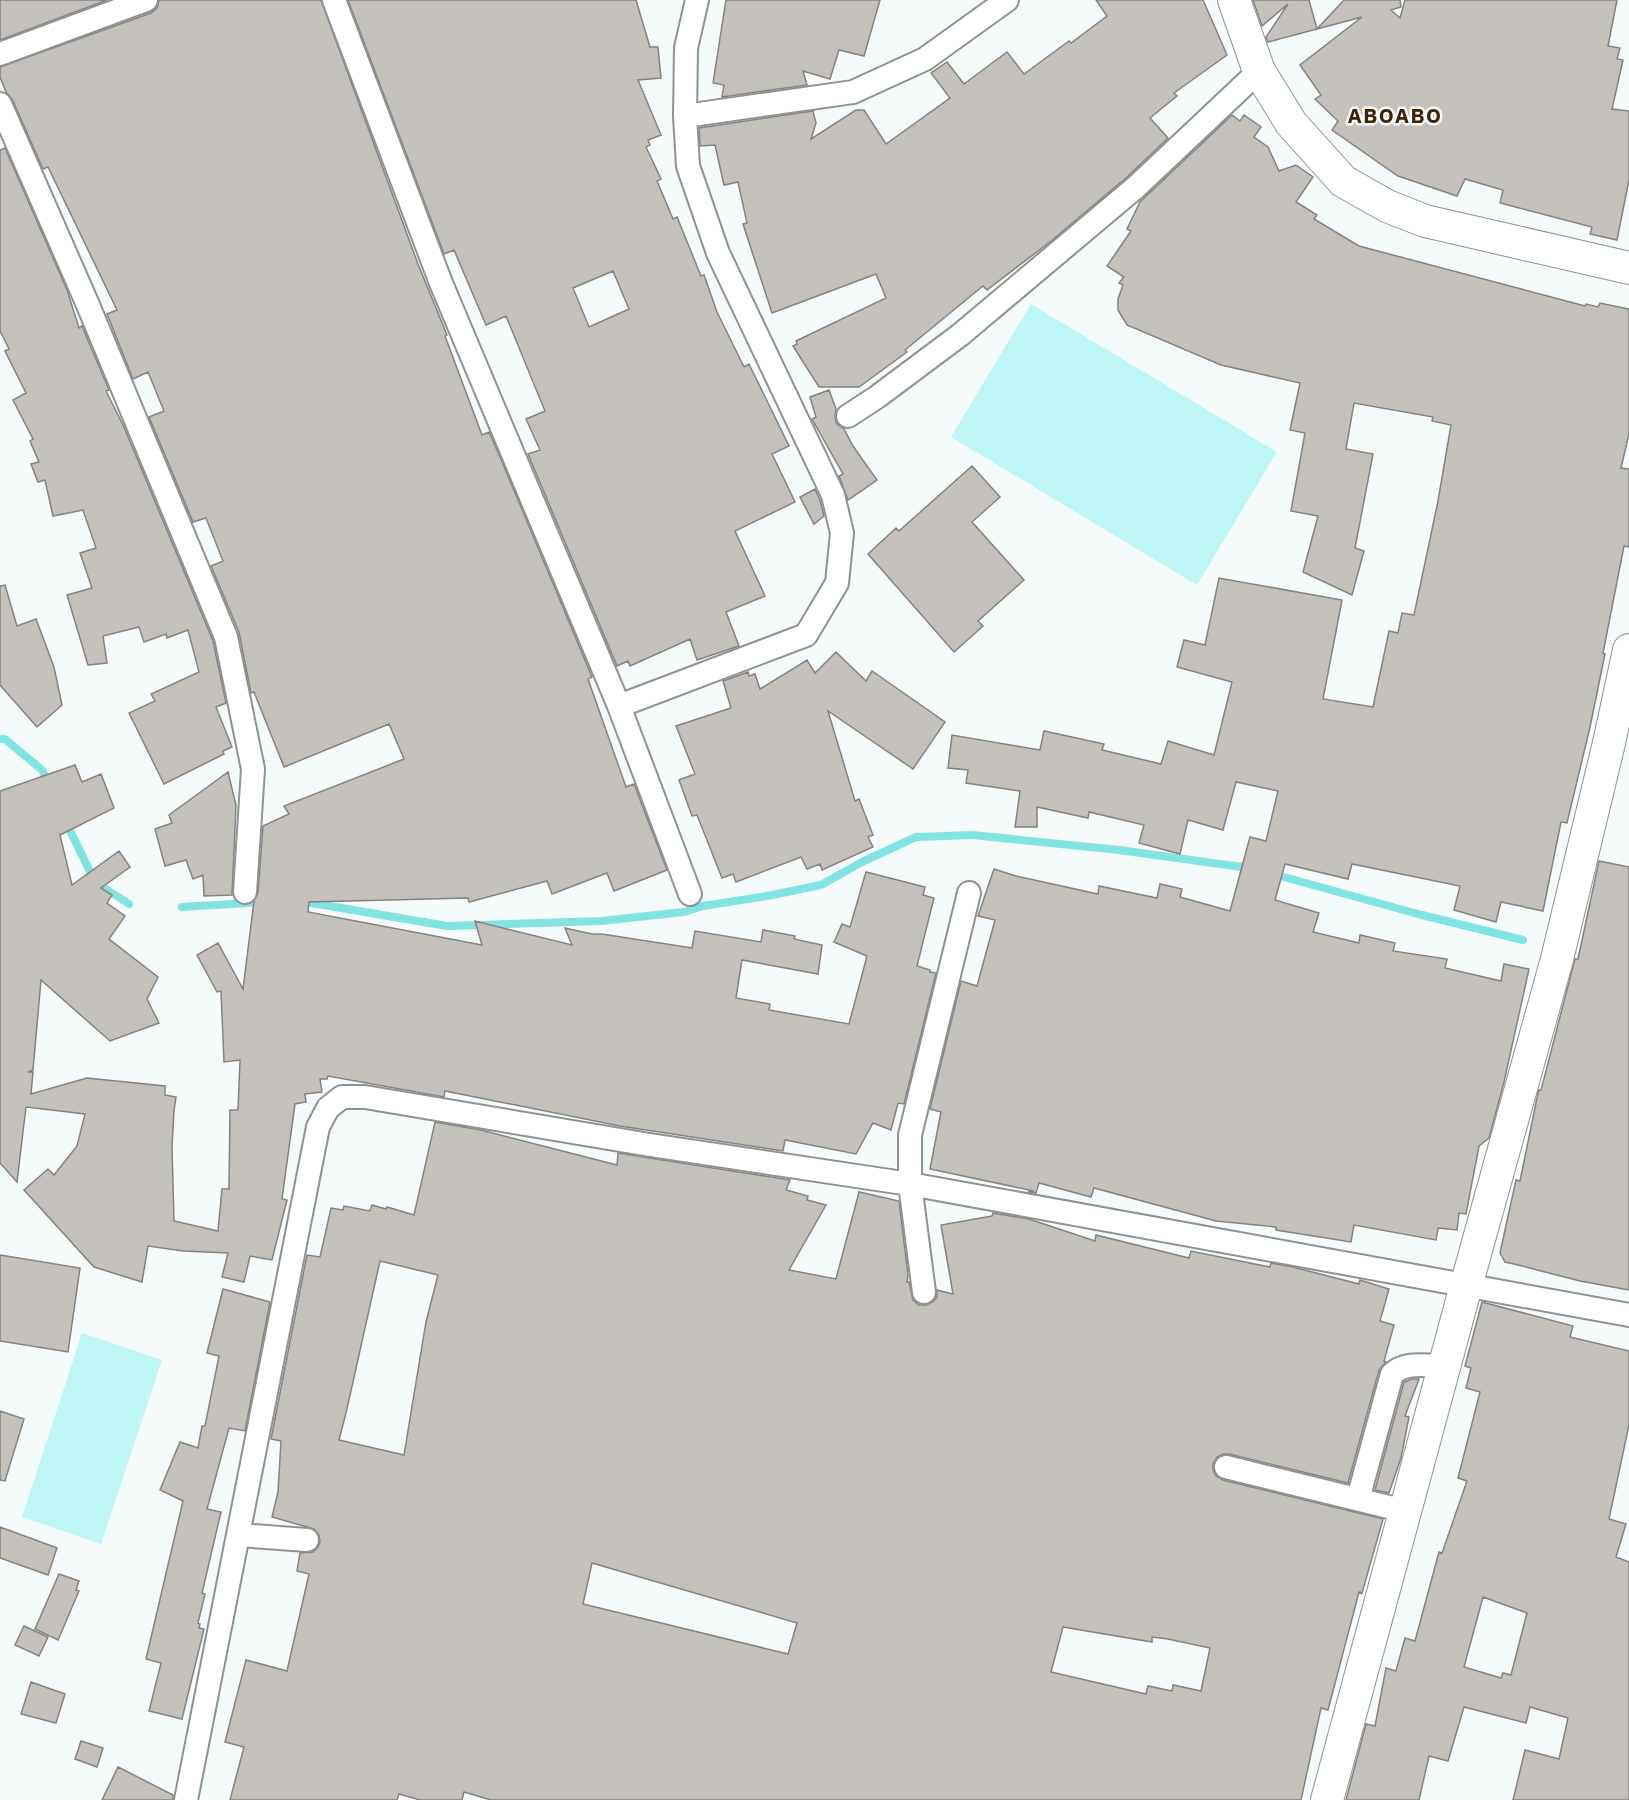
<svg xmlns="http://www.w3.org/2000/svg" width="1629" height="1800" viewBox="0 0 1629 1800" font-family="'IBM Plex Sans',sans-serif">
<rect width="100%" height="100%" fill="#f4fbfa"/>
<path fill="#bef6f5" d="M 1031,304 L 1277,452 L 1197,585 L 951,437 Z
M 82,1333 L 162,1360 L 101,1544 L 22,1517 Z"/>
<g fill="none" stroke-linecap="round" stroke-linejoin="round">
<path stroke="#81e4e3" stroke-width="8" d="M 0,739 L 5,739 L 42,770 L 49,784
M 66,822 L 95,882 L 129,904
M 1273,874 L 1418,914 L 1523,940
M 300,901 L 447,926 L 601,921 L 684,912 L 703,906 L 767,896 L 821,885 L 862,862 L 916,837 L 973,835 L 1119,850 L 1249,868
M 182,907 L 264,902"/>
</g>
<path fill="#c4c0bc" stroke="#86827f" stroke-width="1.5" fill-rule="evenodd" d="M 0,0 L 107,0 L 0,40 Z
M 159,0 L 321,0 L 418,264 L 447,335 L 445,336 L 482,435 L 489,432 L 503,464 L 592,677 L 588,679 L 626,787 L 634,784 L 667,870 L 614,891 L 607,873 L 552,894 L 547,881 L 469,902 L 468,898 L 309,902 L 308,912 L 482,945 L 475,921 L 572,945 L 565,928 L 592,934 L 602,934 L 692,948 L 695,931 L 761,942 L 763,930 L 795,936 L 794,939 L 822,945 L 818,974 L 742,960 L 736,998 L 770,1004 L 769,1010 L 849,1024 L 867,956 L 834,942 L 842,924 L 850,927 L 866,872 L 925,887 L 923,895 L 934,898 L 917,966 L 930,970 L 930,972 L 936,973 L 904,1104 L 898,1103 L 891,1130 L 873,1123 L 856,1154 L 785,1140 L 783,1151 L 620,1126 L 445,1091 L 444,1097 L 328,1076 L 327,1079 L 320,1079 L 322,1092 L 305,1094 L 306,1102 L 295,1104 L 282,1199 L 287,1200 L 272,1260 L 250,1256 L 244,1282 L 222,1277 L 228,1253 L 183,1251 L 148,1246 L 142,1282 L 94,1267 L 24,1190 L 48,1169 L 54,1175 L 77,1146 L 85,1114 L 26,1107 L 17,1182 L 0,1163 L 0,791 L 75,765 L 82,782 L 101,774 L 114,808 L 60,835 L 72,885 L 119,851 L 130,867 L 101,888 L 112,895 L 107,903 L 125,916 L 109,939 L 158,977 L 147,999 L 159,1023 L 110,1041 L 41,980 L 33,1070 L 28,1072 L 33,1072 L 31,1094 L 87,1078 L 165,1086 L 165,1095 L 176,1097 L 174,1111 L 172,1147 L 174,1221 L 218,1231 L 222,1189 L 229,1189 L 230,1110 L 238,1110 L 240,1060 L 224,1062 L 221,991 L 217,992 L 197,955 L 218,943 L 243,989 L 254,901 L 258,893 L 263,826 L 289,814 L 284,806 L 404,759 L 389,724 L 284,767 L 254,692 L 251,693 L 239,632 L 211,566 L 223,561 L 206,518 L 193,522 L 149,417 L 164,411 L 148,372 L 133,379 L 107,314 L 117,310 L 48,167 L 43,169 L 12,99 L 6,92 L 0,77 L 0,67 L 151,13 L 157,8 Z
M 348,0 L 636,0 L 650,47 L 658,47 L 661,78 L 638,80 L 661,135 L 648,140 L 650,145 L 646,147 L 661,179 L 657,181 L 673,219 L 677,217 L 701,276 L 704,275 L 717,312 L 744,367 L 749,364 L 789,446 L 772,454 L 795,502 L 735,531 L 765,596 L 726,612 L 739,646 L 697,660 L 690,639 L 630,666 L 628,661 L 617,666 L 528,454 L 540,450 L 526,419 L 545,411 L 506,316 L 486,325 L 454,250 L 444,254 ZM 613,271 L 629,309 L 589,327 L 573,288 Z
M 726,0 L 880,0 L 864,56 L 839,50 L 830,79 L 803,71 L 807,85 L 722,97 L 724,85 L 713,83 Z
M 1096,0 L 1203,0 L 1227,55 L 1174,93 L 1177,96 L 1150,118 L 1168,138 L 1127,177 L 1051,241 L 987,290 L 983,286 L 905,350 L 907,352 L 859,387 L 819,387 L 793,346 L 797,344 L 796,341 L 886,298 L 876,274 L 772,313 L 743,224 L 747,223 L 738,182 L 724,185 L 715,145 L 700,146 L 699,128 L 813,111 L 816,123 L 811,139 L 856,110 L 864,110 L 886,144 L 950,98 L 931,73 L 947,62 L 964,84 L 1007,52 L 1024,74 L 1069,41 L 1071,43 L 1107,16 Z
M 1253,0 L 1309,0 L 1317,29 L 1344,0 L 1400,0 L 1401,7 L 1391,10 L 1400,18 L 1405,0 L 1617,0 L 1608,46 L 1620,48 L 1617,59 L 1623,60 L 1612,109 L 1629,111 L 1629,180 L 1617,240 L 1590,234 L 1592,227 L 1500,203 L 1503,190 L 1465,179 L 1457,196 L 1398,176 L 1332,130 L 1338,121 L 1315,99 L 1321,95 L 1300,65 L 1362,17 L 1268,42 L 1266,37 L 1288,4 L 1262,26 Z
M 1232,115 L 1240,121 L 1244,115 L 1261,127 L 1254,137 L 1268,147 L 1279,171 L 1296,165 L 1313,177 L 1296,202 L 1317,215 L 1314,219 L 1359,246 L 1585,306 L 1586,304 L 1598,307 L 1600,303 L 1629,309 L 1629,434 L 1621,468 L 1629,469 L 1629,547 L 1624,546 L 1603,653 L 1605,654 L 1590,727 L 1567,823 L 1561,822 L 1543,911 L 1501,902 L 1496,922 L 1454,910 L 1460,886 L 1352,864 L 1348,879 L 1285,864 L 1275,900 L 1319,913 L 1313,932 L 1359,943 L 1360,935 L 1395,943 L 1393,951 L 1447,959 L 1445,968 L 1501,981 L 1504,964 L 1529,969 L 1504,1082 L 1489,1138 L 1479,1146 L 1466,1214 L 1459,1213 L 1457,1230 L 1438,1228 L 1436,1240 L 1354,1225 L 1351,1242 L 1276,1230 L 1276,1227 L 1216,1221 L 1094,1188 L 1091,1197 L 1039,1183 L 1036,1193 L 1028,1192 L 1034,1191 L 930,1169 L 941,1112 L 930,1109 L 961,981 L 977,986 L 995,920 L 978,916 L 994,869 L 1016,876 L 1098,894 L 1099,886 L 1157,898 L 1160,884 L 1182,889 L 1180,897 L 1230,911 L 1250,837 L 1266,841 L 1278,791 L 1236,782 L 1223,830 L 1188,820 L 1180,854 L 1139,843 L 1144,825 L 1089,812 L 1088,818 L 1037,807 L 1037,827 L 1015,827 L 1020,791 L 966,783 L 968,770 L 948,768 L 952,735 L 1040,750 L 1044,731 L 1104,744 L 1102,750 L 1161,764 L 1168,741 L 1214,755 L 1232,682 L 1177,667 L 1184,640 L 1205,645 L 1219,578 L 1342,600 L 1323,699 L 1373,707 L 1389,631 L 1398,633 L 1402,613 L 1414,615 L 1438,501 L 1451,425 L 1432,421 L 1433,417 L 1354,403 L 1346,449 L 1373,454 L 1355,548 L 1364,551 L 1352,595 L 1303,572 L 1318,516 L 1291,511 L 1305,433 L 1290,430 L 1300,383 L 1221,365 L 1127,325 L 1118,310 L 1118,299 L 1123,285 L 1119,283 L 1124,277 L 1107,266 L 1131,231 L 1127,229 L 1140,202 Z
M 5,148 L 67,290 L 79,328 L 82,326 L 109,390 L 106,391 L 124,427 L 213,641 L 226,703 L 216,707 L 232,747 L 223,751 L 224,754 L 164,784 L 129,713 L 155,701 L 151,694 L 199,672 L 188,630 L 167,638 L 166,634 L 144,642 L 139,627 L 103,636 L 107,663 L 88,665 L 67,595 L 92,588 L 80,553 L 96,548 L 83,510 L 53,516 L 45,480 L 38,482 L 31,464 L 39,462 L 30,441 L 33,439 L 13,400 L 26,393 L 5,351 L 9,349 L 0,331 L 0,150 Z
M 829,390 L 836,409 L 835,416 L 836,423 L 844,429 L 853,446 L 877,480 L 848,500 L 839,476 L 843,474 L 812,419 L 816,417 L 810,397 Z
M 972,466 L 1000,497 L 972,522 L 1024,580 L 978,621 L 983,626 L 954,652 L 868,554 L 896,528 L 899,531 Z
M 815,489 L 820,500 L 824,516 L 814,524 L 800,497 Z
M 5,585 L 17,626 L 36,619 L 54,667 L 62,705 L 37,727 L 0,685 L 0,586 Z
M 836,652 L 866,681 L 872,671 L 945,722 L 913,769 L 828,711 L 855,801 L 859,799 L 873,835 L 868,837 L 873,847 L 822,870 L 820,864 L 807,869 L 801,857 L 736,882 L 733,874 L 722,878 L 697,815 L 692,816 L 679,780 L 695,774 L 676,726 L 731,708 L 723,681 L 748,672 L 749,676 L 755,674 L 760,689 L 807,660 L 815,673 Z
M 228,772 L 236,805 L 232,895 L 204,896 L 203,875 L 193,879 L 186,860 L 165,866 L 155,829 L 172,823 L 169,815 Z
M 1599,861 L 1629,867 L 1629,1290 L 1580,1281 L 1514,1264 L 1505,1262 L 1500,1253 L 1516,1180 L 1520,1181 L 1538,1093 L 1539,1090 L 1541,1090 L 1575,959 L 1578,959 Z
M 435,1122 L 481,1130 L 617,1165 L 618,1153 L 790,1180 L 786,1190 L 808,1196 L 807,1200 L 826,1205 L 789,1270 L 836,1279 L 859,1192 L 899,1201 L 908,1275 L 907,1282 L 909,1282 L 913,1300 L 919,1305 L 926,1305 L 933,1302 L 937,1297 L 937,1290 L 953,1294 L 941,1225 L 992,1216 L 993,1213 L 1029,1219 L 1095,1241 L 1096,1235 L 1189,1258 L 1191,1251 L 1270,1267 L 1271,1263 L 1293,1267 L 1359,1284 L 1360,1280 L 1389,1289 L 1380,1321 L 1394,1325 L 1384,1361 L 1386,1362 L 1379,1370 L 1348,1483 L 1229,1454 L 1223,1454 L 1217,1457 L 1213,1464 L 1213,1470 L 1216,1476 L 1223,1480 L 1383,1519 L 1362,1593 L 1359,1592 L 1328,1710 L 1321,1708 L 1301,1800 L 491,1800 L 464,1792 L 462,1800 L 420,1800 L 399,1794 L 397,1800 L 230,1800 L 244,1747 L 225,1742 L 246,1660 L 287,1671 L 309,1574 L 297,1571 L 300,1553 L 313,1552 L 318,1547 L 320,1542 L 319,1535 L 314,1529 L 272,1517 L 278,1492 L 281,1441 L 271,1439 L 307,1255 L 320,1257 L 331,1208 L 343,1210 L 344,1206 L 370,1211 L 372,1205 L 386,1209 L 387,1207 L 414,1215 ZM 380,1261 L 438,1275 L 426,1322 L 404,1455 L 339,1440 L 346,1413 ZM 592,1563 L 797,1623 L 788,1654 L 583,1604 ZM 1063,1627 L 1152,1642 L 1152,1637 L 1168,1639 L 1210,1648 L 1201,1691 L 1173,1685 L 1172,1691 L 1148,1686 L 1146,1694 L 1051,1672 Z
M 0,1255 L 80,1268 L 68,1352 L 0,1341 Z
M 223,1289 L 270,1302 L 245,1431 L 229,1428 L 207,1509 L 221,1512 L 202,1593 L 205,1594 L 198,1623 L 200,1624 L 199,1628 L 204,1629 L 182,1719 L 149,1711 L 161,1663 L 146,1659 L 183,1501 L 160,1490 L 180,1442 L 198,1448 L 202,1426 L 205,1426 L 219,1356 L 207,1353 Z
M 1482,1302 L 1573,1326 L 1570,1337 L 1629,1351 L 1629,1425 L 1609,1519 L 1626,1524 L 1616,1557 L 1629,1562 L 1629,1800 L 1513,1800 L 1525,1750 L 1559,1759 L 1568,1718 L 1530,1707 L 1526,1723 L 1464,1707 L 1448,1761 L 1429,1756 L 1419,1800 L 1346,1800 L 1366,1724 L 1375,1726 L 1386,1668 L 1396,1671 L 1405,1638 L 1415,1641 L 1439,1552 L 1442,1553 L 1467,1481 L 1458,1478 L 1480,1392 L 1466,1388 L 1471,1368 L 1465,1366 ZM 1483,1597 L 1527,1613 L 1511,1675 L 1503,1673 L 1501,1678 L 1464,1667 Z
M 1412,1379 L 1419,1379 L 1405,1416 L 1409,1417 L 1401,1458 L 1389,1493 L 1375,1490 L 1404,1382 Z
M 0,1411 L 24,1419 L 5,1481 L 0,1480 Z
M 0,1527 L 57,1548 L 48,1575 L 0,1558 Z
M 59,1574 L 79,1581 L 76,1590 L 79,1591 L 58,1640 L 35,1629 Z
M 24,1626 L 48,1637 L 39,1656 L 15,1645 Z
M 31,1682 L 65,1694 L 56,1723 L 21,1714 Z
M 81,1741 L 103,1748 L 97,1767 L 75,1759 Z
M 118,1767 L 173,1795 L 173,1800 L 102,1800 Z"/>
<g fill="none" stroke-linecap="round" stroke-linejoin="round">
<defs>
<path id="street" d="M 334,0 L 441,283 L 619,706 L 690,894
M 0,54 L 146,0
M 0,104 L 88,305 L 226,637 L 253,769 L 245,892
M 685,116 L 853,92 L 925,59 L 1007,0
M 848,416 L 877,397 L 960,335 L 1136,187 L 1259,71
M 619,706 L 806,635 L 837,583 L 842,533 L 833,495 L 718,253 L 688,166 L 685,116 L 686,48 L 697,0
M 924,1292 L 910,1184 L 910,1135 L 969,893
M 1226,1467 L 1405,1511
M 1358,1499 L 1392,1374 C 1406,1361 1426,1366 1444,1366
M 239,1535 L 307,1540
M 186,1800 L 318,1127 L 328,1108 L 342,1097 L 365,1097 L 650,1145 L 910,1184 L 1629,1315"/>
<path id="secondary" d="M 1234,0 L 1259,71 L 1291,123 L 1343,181 L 1387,206 L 1425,221 L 1629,268
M 1327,1800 L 1466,1286 L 1557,959 L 1609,743 L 1629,650"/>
</defs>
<use href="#street" stroke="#8d9393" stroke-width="26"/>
<use href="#secondary" stroke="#8d9393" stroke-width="34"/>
<use href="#street" stroke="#fff" stroke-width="22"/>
<use href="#secondary" stroke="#fff" stroke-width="32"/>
</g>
<g text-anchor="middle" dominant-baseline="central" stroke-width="5" stroke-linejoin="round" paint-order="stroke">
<g font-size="21" font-weight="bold" letter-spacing="1.5" fill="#3f2106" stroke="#f4fbfa">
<text x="1395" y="115">ABOABO</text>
</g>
</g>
</svg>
